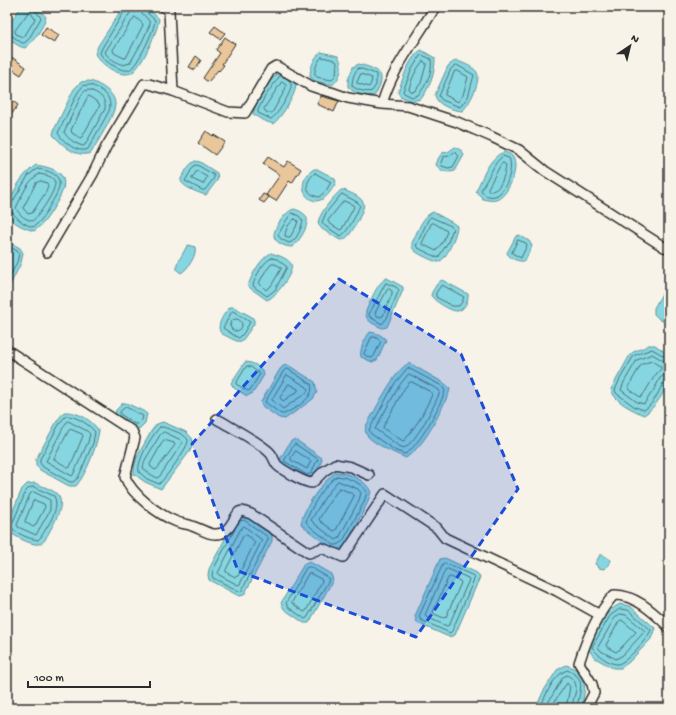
<svg xmlns="http://www.w3.org/2000/svg" width="676" height="715" viewBox="0 0 676 715" font-family="'Gochi Hand',sans-serif">
<rect width="100%" height="100%" fill="#f7f3e8"/>
<filter id="ink" filterUnits="userSpaceOnUse"><feTurbulence type="fractalNoise" baseFrequency=".025" numOctaves="2"/><feDisplacementMap in="SourceGraphic" scale="8" xChannelSelector="R" yChannelSelector="G"/><feConvolveMatrix kernelMatrix="1 2 1 2 8 2 1 2 1" color-interpolation-filters="sRGB"/></filter>
<g filter="url(#ink)">
<path fill="#85d6e0" stroke="#619298" d="M 21,7 L 37,7 L 46,17 C 43,28 34,41 25,48 C 20,47 17,45 13,42 C 0,33 14,17 21,7 Z
M 123,7 C 141,7 146,4 159,19 C 158,30 141,69 131,73 C 119,78 101,64 95,54 L 98,46 Z
M 421,50 L 435,58 C 435,74 430,87 421,99 L 411,101 L 400,96 L 398,92 C 403,78 409,58 421,50 Z
M 321,52 L 338,56 C 344,65 341,79 332,85 L 315,81 L 310,77 C 310,68 314,57 321,52 Z
M 456,60 C 462,63 472,66 476,71 C 483,78 469,106 462,111 C 453,110 437,106 435,95 L 448,66 Z
M 359,64 C 379,70 388,72 375,95 C 366,97 355,94 348,87 L 348,80 L 353,67 Z
M 279,72 L 294,79 C 294,80 296,84 296,85 C 296,95 280,119 273,124 L 262,120 L 253,114 C 255,101 269,81 279,72 Z
M 90,81 C 100,84 116,93 115,105 C 114,117 97,142 91,153 C 75,158 64,146 53,135 L 54,130 L 74,89 L 81,82 Z
M 455,147 L 462,151 L 464,155 L 455,171 C 447,173 442,172 436,165 L 438,159 L 442,153 L 448,152 Z
M 504,152 C 507,153 510,153 512,156 C 521,166 508,197 496,200 C 492,201 487,200 483,199 L 476,191 C 482,179 489,157 504,152 Z
M 195,161 L 200,162 L 217,173 L 218,179 L 206,195 C 201,194 179,186 181,179 C 182,176 185,173 186,170 C 189,166 190,164 195,161 Z
M 36,165 C 68,170 70,182 54,207 C 48,217 43,225 34,231 C 12,224 2,217 13,194 C 19,181 25,173 36,165 Z
M 314,169 L 317,169 L 334,178 L 336,181 C 335,185 333,188 330,192 C 313,216 289,185 314,169 Z
M 341,190 L 344,190 C 350,193 360,196 363,202 C 367,207 351,235 346,238 C 344,240 342,240 340,240 L 322,229 L 318,224 C 318,214 334,196 341,190 Z
M 294,209 C 298,210 303,212 306,216 C 311,224 299,242 292,247 C 286,247 275,243 274,236 C 273,228 287,210 294,209 Z
M 433,212 L 453,223 L 457,226 C 457,234 446,261 438,262 C 435,262 418,254 415,251 C 412,249 412,246 412,243 C 417,233 422,216 433,212 Z
M 519,235 L 529,241 L 532,246 L 525,261 C 519,262 510,259 507,253 L 516,236 Z
M 7,241 L 20,248 L 23,253 L 21,263 L 7,291 Z
M 189,245 L 195,247 C 197,255 188,269 181,273 L 177,270 L 177,264 L 187,246 Z
M 271,253 C 277,255 288,258 291,264 C 295,272 275,298 267,300 L 250,288 L 248,286 C 252,274 260,259 271,253 Z
M 387,278 L 403,287 L 403,290 L 390,320 L 387,327 L 382,328 C 374,324 364,321 366,311 C 370,302 378,281 387,278 Z
M 442,280 L 468,294 C 469,300 464,311 457,311 C 452,312 432,300 431,295 C 431,294 433,290 434,289 C 436,285 438,282 442,280 Z
M 669,281 L 669,325 L 659,319 L 654,314 L 654,308 Z
M 230,307 L 234,307 L 252,317 L 254,320 L 254,324 L 242,341 C 237,342 234,340 230,338 C 227,336 223,335 221,333 C 215,326 225,312 230,307 Z
M 370,332 C 377,333 382,335 386,340 L 377,360 L 372,362 L 361,357 C 359,350 365,338 370,332 Z
M 648,345 L 655,345 L 669,355 C 669,362 670,370 669,378 C 668,389 654,409 644,415 C 633,410 614,402 611,389 L 630,355 C 635,349 642,350 648,345 Z
M 245,362 C 252,362 263,367 264,375 L 253,393 L 247,396 L 234,388 L 231,383 Z
M 409,363 L 444,383 L 450,388 L 449,393 C 438,416 427,443 406,458 C 398,455 370,442 367,435 C 365,432 365,429 366,426 C 375,411 395,369 409,363 Z
M 288,365 L 315,382 L 317,392 L 313,399 L 285,419 L 279,418 L 262,406 L 261,402 L 280,369 L 283,366 Z
M 123,403 L 126,403 L 143,411 L 147,414 L 145,423 L 139,429 L 136,429 L 115,416 L 116,410 Z
M 64,412 C 77,411 92,420 99,431 C 96,448 87,473 76,486 L 69,486 L 40,470 L 36,465 L 36,459 L 57,421 Z
M 163,422 L 186,432 L 192,438 L 193,443 L 190,451 L 161,489 L 145,482 L 134,474 L 134,467 L 137,457 L 152,430 L 157,424 Z
M 293,440 L 296,440 L 322,458 C 321,467 314,478 305,479 L 279,461 L 290,442 Z
M 336,472 C 349,473 366,480 371,492 L 367,504 L 346,545 L 339,549 L 333,549 L 310,532 L 301,524 C 303,508 323,481 336,472 Z
M 35,483 C 41,486 52,489 57,494 C 68,505 50,529 45,540 C 43,542 43,543 39,544 C 32,546 11,535 7,529 L 7,525 L 22,489 L 27,484 Z
M 241,516 C 252,516 264,529 272,535 L 272,541 L 244,595 L 239,596 L 209,580 L 208,575 L 209,569 L 232,526 Z
M 600,555 L 603,555 L 611,560 L 609,565 L 604,569 L 599,568 L 595,564 L 596,562 Z
M 445,558 L 477,573 L 480,577 L 455,635 L 449,637 L 417,623 L 415,616 L 440,559 Z
M 310,562 L 331,574 L 333,580 L 309,623 L 304,623 L 284,609 L 281,603 L 304,564 Z
M 620,604 L 630,606 L 655,628 L 651,639 L 629,662 L 621,668 L 613,668 L 595,658 L 588,649 L 589,645 C 597,630 603,612 620,604 Z
M 566,665 C 589,672 586,690 581,708 L 536,708 L 543,692 L 557,670 Z"/>
<g fill="none" stroke-linecap="round" stroke-linejoin="round">
<path stroke="#4f6f73" stroke-width="1" d="M 126,7 L 125,10 L 102,48 L 100,53 C 103,59 108,63 114,66 C 118,68 123,71 129,70 C 137,67 155,29 155,20 L 145,11 L 144,7
M 131,7 L 130,13 L 105,52 C 108,59 117,62 123,65 L 130,63 L 142,42 L 150,24 C 148,16 140,15 139,7
M 29,12 L 31,13 L 35,19 L 24,37 L 22,37 L 16,34 L 15,31 Z
M 135,17 L 142,23 L 143,25 L 126,58 L 124,58 L 114,53 L 113,50 Z
M 7,35 L 11,35 L 22,43 L 24,43 L 28,40 L 41,18 L 36,11 L 35,7
M 422,55 L 431,59 C 433,72 426,86 418,95 L 412,97 L 404,93 L 403,91 L 412,69 L 420,56 Z
M 322,57 L 335,60 L 337,62 L 336,75 L 331,80 L 317,77 L 315,75 C 314,69 318,60 322,57 Z
M 423,61 L 426,63 L 426,65 L 421,83 L 415,91 L 412,92 L 409,89 C 411,80 416,69 423,61 Z
M 457,65 L 474,75 L 468,97 L 460,107 L 442,100 L 439,96 L 451,69 Z
M 359,68 L 376,74 L 376,85 L 372,91 C 367,93 357,90 352,86 C 352,80 354,71 359,68 Z
M 455,71 L 458,71 L 468,77 L 463,95 L 458,102 L 445,95 Z
M 361,74 L 372,78 L 371,83 L 369,87 L 357,83 Z
M 280,76 C 285,77 292,80 291,86 C 291,93 277,116 271,119 L 258,113 L 258,110 L 264,98 Z
M 282,82 L 286,85 L 285,90 L 272,113 L 266,112 L 264,109 Z
M 90,85 C 103,89 113,97 109,111 L 88,149 C 78,154 63,142 58,133 L 78,92 L 83,86 Z
M 89,90 C 98,92 107,99 105,109 L 85,145 L 83,146 C 75,144 67,138 64,132 L 82,94 L 85,91 Z
M 89,96 L 97,102 L 100,105 L 82,137 L 80,138 L 72,133 L 71,130 L 87,98 Z
M 455,152 L 459,156 L 453,167 L 448,168 L 442,166 L 441,163 L 443,157 L 449,156 Z
M 503,156 L 509,158 C 514,168 506,193 495,196 C 492,197 488,196 485,195 L 481,190 L 496,163 Z
M 503,163 L 506,165 C 505,174 501,193 488,191 L 488,188 L 500,166 Z
M 196,165 L 199,166 L 214,175 L 214,178 L 205,190 L 202,190 L 185,181 L 193,167 Z
M 37,169 C 65,172 63,186 50,205 C 46,213 41,222 33,227 C 20,223 17,218 9,208 L 28,176 Z
M 197,171 L 207,177 L 203,184 L 192,179 Z
M 315,173 L 331,182 L 326,191 L 319,197 C 304,194 304,182 315,173 Z
M 39,174 C 45,175 54,176 55,183 C 56,190 38,218 32,221 C 25,219 19,215 16,208 C 22,196 27,181 39,174 Z
M 41,181 L 47,183 L 48,186 L 46,192 L 32,213 L 28,214 L 23,208 L 36,183 Z
M 342,194 L 357,202 L 360,205 C 357,213 348,232 341,236 L 325,226 L 322,222 L 326,213 Z
M 344,201 L 353,205 L 354,207 L 342,229 L 340,230 L 329,223 L 328,221 Z
M 292,213 L 299,216 L 303,221 C 301,228 297,241 289,243 L 281,239 L 278,235 L 286,221 Z
M 431,217 L 451,226 L 453,229 L 448,242 L 438,258 L 418,248 L 416,246 L 428,220 Z
M 295,219 L 298,221 L 296,227 L 290,237 L 288,237 L 285,236 C 285,230 290,221 295,219 Z
M 432,223 L 434,223 L 447,231 L 444,240 L 436,251 L 422,244 Z
M 518,240 L 526,243 L 527,245 L 521,258 L 512,253 Z
M 7,245 L 17,251 L 19,254 L 17,262 L 7,283
M 272,258 L 277,259 L 287,267 L 275,290 L 267,296 L 254,287 L 253,285 C 256,276 263,261 272,258 Z
M 272,264 L 275,264 L 281,267 L 281,269 L 271,286 L 266,290 L 259,283 L 265,272 Z
M 386,283 L 396,287 L 399,290 L 387,318 L 382,324 L 370,317 L 369,315 Z
M 442,285 L 464,297 L 462,302 L 459,306 L 452,306 L 436,297 L 436,293 Z
M 389,289 L 392,291 L 392,294 L 383,316 L 380,317 L 376,315 L 375,313 L 387,290 Z
M 233,311 L 250,322 L 243,334 L 239,338 L 235,336 L 223,328 L 231,313 Z
M230 325a6 6 0 1 1 12 0a6 6 0 1 1-12 0Z
M 372,337 L 375,337 L 381,341 L 374,356 L 372,358 L 368,357 L 364,354 Z
M 669,357 L 666,357 L 652,349 L 635,355 L 633,357 L 620,379 L 615,390 L 616,393 L 635,407 L 644,410 C 654,404 659,391 664,381 L 669,379
M 652,361 L 661,367 L 661,369 C 653,376 649,387 642,396 L 640,397 L 629,389 L 628,387 L 641,365 Z
M 669,362 L 664,361 L 652,354 L 637,360 L 624,382 L 621,390 L 637,402 L 644,404 L 655,388 L 660,378 L 664,375 L 669,374
M 247,366 L 251,367 L 260,374 L 250,390 L 248,391 L 236,384 Z
M 408,368 L 442,386 L 445,391 C 439,408 420,445 405,454 L 396,451 L 371,434 L 369,430 L 395,383 Z
M 286,369 L 288,369 L 311,384 C 316,398 294,409 284,414 L 281,414 L 265,402 L 283,372 Z
M 409,374 L 439,390 L 440,392 C 434,406 417,441 404,448 L 399,446 L 375,429 L 399,386 Z
M 287,375 L 307,387 L 308,390 L 306,393 L 283,409 L 272,400 Z
M 410,382 L 412,382 L 431,392 L 432,395 L 420,419 L 405,440 L 403,441 L 384,429 L 383,427 L 404,389 Z
M 289,384 L 298,389 L 298,391 L 283,401 L 280,398 Z
M 126,407 L 143,416 L 142,420 L 138,424 L 135,424 L 120,414 L 120,412 Z
M 66,416 C 75,415 90,425 95,432 L 93,443 L 78,478 L 73,482 L 70,482 L 43,467 L 40,463 L 40,459 L 60,423 Z
M 68,421 L 87,431 L 90,434 L 88,442 L 73,475 L 72,476 L 46,461 L 64,426 Z
M 160,427 L 163,427 C 169,429 186,434 188,440 C 190,445 164,480 159,484 L 147,479 L 139,472 C 136,462 152,435 160,427 Z
M 70,429 L 82,434 L 83,436 L 70,467 L 69,468 L 54,459 Z
M 164,432 L 181,440 L 183,442 L 160,476 L 157,478 L 150,474 L 143,468 L 145,460 L 160,435 Z
M 164,440 L 174,443 L 175,445 L 157,469 L 155,470 L 151,467 L 150,465 Z
M 295,444 L 318,459 L 311,473 L 307,475 L 284,461 L 293,446 Z
M 296,451 L 311,461 L 307,469 L 291,460 L 291,458 Z
M 337,476 C 347,477 362,483 367,492 L 364,502 L 343,541 L 337,545 L 334,545 L 313,529 L 306,522 C 310,508 325,484 337,476 Z
M 338,481 L 358,489 L 361,493 L 359,500 L 339,538 L 336,540 L 316,525 L 311,520 L 325,497 Z
M 34,487 L 54,496 C 61,509 47,526 41,537 L 38,540 C 29,539 15,533 10,526 L 13,522 L 26,491 L 29,488 Z
M 340,488 L 353,494 L 354,496 L 336,530 L 334,531 L 320,521 L 319,519 L 330,501 Z
M 34,492 L 50,500 L 50,510 L 36,535 L 18,527 L 17,525 L 30,494 Z
M 34,500 L 44,504 L 45,507 L 35,526 L 33,527 L 25,522 Z
M 244,526 L 262,540 L 240,584 L 238,585 L 219,575 L 218,573 L 240,530 Z
M 235,529 L 213,570 L 212,575 L 213,578 L 241,592 L 268,540 L 268,537 L 244,520 L 240,521 L 237,525
M 244,535 L 247,535 L 255,542 L 238,576 L 235,577 L 226,572 L 226,570 Z
M 444,563 L 474,576 L 475,577 L 452,631 L 450,633 L 421,620 L 419,617 Z
M 310,567 L 327,577 L 329,580 L 307,618 L 305,619 L 288,607 L 286,603 L 306,568 Z
M 448,569 L 468,578 L 469,580 L 449,625 L 447,626 L 426,617 L 425,615 L 445,570 Z
M 309,573 L 321,579 L 322,581 L 306,611 L 304,612 L 292,603 Z
M 451,577 L 460,581 L 461,583 L 446,617 L 444,618 L 434,614 L 433,612 L 448,578 Z
M 620,609 L 628,610 L 651,630 C 648,638 627,662 618,664 C 610,665 596,654 592,647 L 610,616 Z
M 620,614 L 626,615 L 645,631 L 623,655 L 616,659 L 601,651 L 598,647 L 614,619 Z
M 621,620 L 623,621 L 636,632 L 619,650 L 616,652 L 607,647 L 606,645 L 618,623 Z
M 540,708 C 546,695 553,675 567,670 C 588,678 579,691 577,708
M 545,708 L 563,677 L 567,675 C 583,684 573,694 572,708
M 552,708 L 556,699 L 567,683 L 570,687 L 566,708"/>
</g>
<path fill="#eac69b" stroke="#2b2b2b" d="M 215,26 L 225,33 L 220,39 L 210,32 Z
M 46,27 L 59,35 L 54,43 L 41,35 Z
M 225,37 L 235,44 L 222,64 L 224,65 L 219,71 L 218,70 L 208,82 L 203,78 L 220,53 L 216,50 Z
M 7,54 L 26,67 L 21,75 L 7,66 Z
M 196,56 L 201,60 L 195,70 L 189,67 Z
M 321,96 L 339,101 L 334,112 L 317,104 Z
M 7,97 L 18,105 L 7,121 Z
M 206,131 L 213,136 L 214,135 L 225,142 L 215,155 L 198,143 Z
M 268,157 L 284,167 L 288,161 L 301,169 L 292,183 L 289,181 L 276,201 L 266,195 L 280,175 L 263,164 Z
M 263,194 L 269,197 L 264,203 L 259,200 Z"/>
<g fill="none" stroke-linecap="round" stroke-linejoin="round">
<defs>
<path id="minor" d="M 164,7 L 169,11 L 173,91
M 382,104 C 392,68 417,39 435,7
M 47,252 L 93,174 L 106,147 L 144,84 L 149,84 L 173,91 L 228,112 L 245,113 L 271,69 L 276,66 L 311,86 L 323,90 L 331,92 L 348,98 L 382,104 L 408,106 L 457,122 L 492,137 L 519,150 L 545,171 L 664,247 L 669,248
M 7,350 L 132,431 L 135,438 L 125,477 C 132,495 159,515 177,522 C 182,524 188,524 192,526 C 202,529 211,537 222,533 C 230,530 234,518 239,512 L 242,511 L 251,514 L 309,553 L 322,548 L 343,557 L 385,494 L 437,528 L 445,538 L 557,591 L 600,615
M 217,419 C 234,429 252,438 267,450 C 274,455 273,460 277,465 C 282,470 305,483 312,483 L 324,471 L 335,464 L 351,467 L 369,475
M 586,708 L 594,693 L 592,684 L 579,663 C 586,641 598,612 614,595 C 635,594 655,614 669,627"/>
</defs>
<use href="#minor" stroke="#2b2b2b" stroke-width="12"/>
<use href="#minor" stroke="#f7f3e8" stroke-width="9"/>
</g>
</g>
<path fill="#1d4ed8" fill-opacity="0.2" stroke="#1d4ed8" stroke-width="3" stroke-dasharray="8 5" stroke-linejoin="round" d="M 339,279 L 461,354 L 518,489 L 416,637 L 238,571 L 192,444 Z"/>
<rect width="676" height="715" fill="none" stroke="#f7f3e8" stroke-width="24"/>
<rect x="12" y="12" width="652" height="691" fill="none" stroke="#2b2b2b" stroke-width="1.5" filter="url(#ink)"/>
<g transform="translate(630 46) rotate(35)" stroke="#f7f3e8" stroke-width="3" paint-order="stroke">
<path d="M0-3L7 15L0 10L-7 15Z" fill="#2b2b2b"/>
<text y="-6" font-size="11" font-weight="bold" text-anchor="middle" fill="#2b2b2b">N</text>
</g>
<path d="M28 681v6h122v-6" fill="none" stroke="#2b2b2b" stroke-width="2"/>
<text x="34" y="681" font-size="12" fill="#2b2b2b" stroke="#f7f3e8" stroke-width="3" paint-order="stroke">100 m</text>
</svg>
